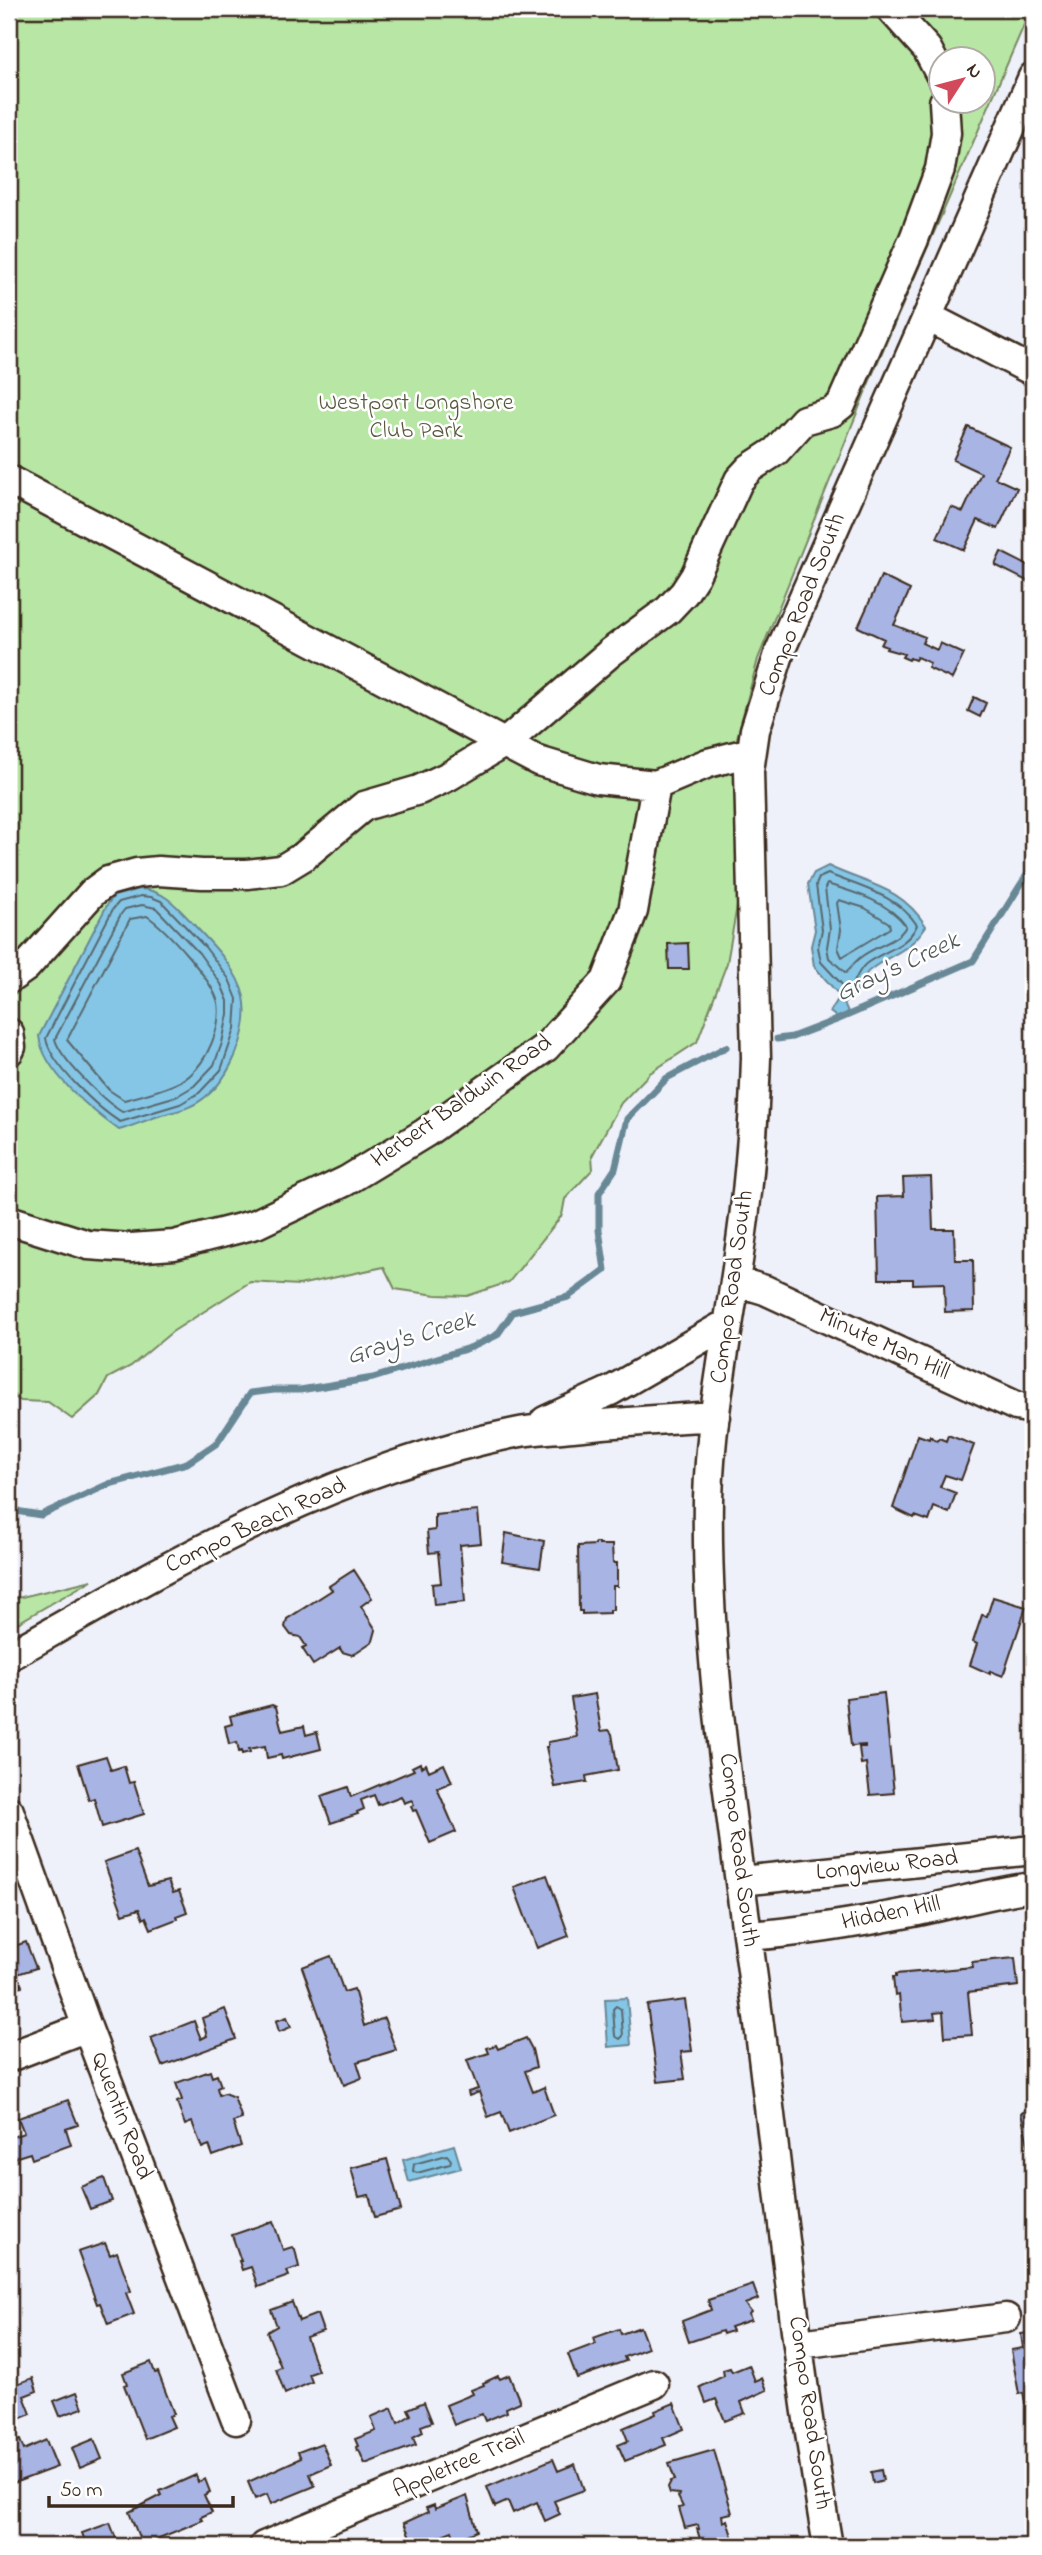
<svg xmlns="http://www.w3.org/2000/svg" width="1042" height="2555" viewBox="0 0 1042 2555" font-family="'Indie Flower',sans-serif">
<rect width="100%" height="100%" fill="#eef0fa"/>
<filter id="ink" filterUnits="userSpaceOnUse"><feTurbulence type="fractalNoise" baseFrequency=".0143" numOctaves="2"/><feDisplacementMap in="SourceGraphic" scale="14" xChannelSelector="R" yChannelSelector="G"/><feConvolveMatrix kernelMatrix="1 2 1 2 8 2 1 2 1" color-interpolation-filters="sRGB"/></filter>
<g filter="url(#ink)">
<path fill="#b7e6a5" stroke="#798862" stroke-width="2" fill-rule="evenodd" d="M 9,9 L 1031,9 L 873,373 L 758,659 L 737,738 L 738,900 L 727,963 L 697,1042 L 650,1073 L 621,1103 L 592,1156 L 593,1169 L 565,1199 L 562,1215 L 509,1282 L 467,1296 L 436,1295 L 395,1289 L 384,1267 L 299,1285 L 250,1282 L 172,1332 L 131,1366 L 108,1378 L 99,1395 L 72,1419 L 48,1402 L 21,1401 L 9,1394 ZM 940,60 L 982,60 L 982,102 L 940,102 Z
M 92,1580 L 9,1628 L 9,1600 Z"/>
<path fill="#85c6e6" stroke="#678896" stroke-width="2" d="M 828,866 C 867,885 900,885 926,926 C 908,953 893,952 870,970 C 863,975 864,981 860,988 C 856,995 849,998 844,1003 L 849,1014 L 839,1019 L 830,1012 L 840,996 L 814,966 L 811,946 L 815,930 L 808,884 L 814,873 Z
M 140,889 C 166,890 179,909 196,927 C 214,946 238,970 244,997 C 251,1030 230,1079 204,1098 C 191,1109 175,1111 159,1116 C 146,1120 133,1126 119,1130 C 91,1110 43,1071 39,1036 L 107,905 L 114,896 Z
M 627,1998 L 631,2045 L 608,2047 L 605,1999 Z
M 454,2145 L 461,2168 L 409,2182 L 403,2160 Z"/>
<g fill="none" stroke-linecap="round" stroke-linejoin="round">
<path stroke="#59686e" stroke-width="2" d="M 828,874 C 860,887 897,895 917,925 C 908,946 884,951 867,963 C 856,971 857,983 847,990 L 821,962 L 818,947 L 822,930 L 816,885 L 819,878 Z
M 827,884 C 854,892 889,902 906,926 C 898,942 875,946 861,957 C 855,961 850,968 846,973 L 829,958 L 827,947 L 830,929 L 825,888 Z
M 141,896 L 151,897 L 161,901 L 205,947 L 229,979 L 237,999 L 235,1029 L 221,1070 L 199,1093 L 180,1104 L 120,1122 C 99,1109 49,1063 46,1038 L 113,909 L 119,902 Z
M 839,900 L 865,908 L 889,923 L 890,928 L 842,957 L 838,948 L 841,930 L 837,903 Z
M 142,905 L 156,908 L 199,953 L 221,984 L 228,1001 L 228,1014 L 222,1043 L 214,1065 L 194,1086 L 177,1096 L 122,1112 C 104,1101 60,1059 55,1039 L 121,914 L 125,909 Z
M 147,916 C 166,929 213,980 218,1003 C 222,1027 207,1061 189,1076 C 177,1086 140,1096 124,1100 L 109,1090 L 67,1040 L 130,919 Z
M 616,2006 L 621,2009 L 623,2036 L 620,2039 L 615,2036 L 613,2009 Z
M 447,2155 L 451,2160 L 450,2164 L 417,2173 L 413,2171 L 414,2164 Z"/>
<path stroke="#678896" stroke-width="7" d="M 777,1039 L 792,1037 L 839,1019 L 973,961 L 1033,865
M 9,1510 L 41,1515 L 109,1484 L 187,1463 L 217,1443 L 250,1393 L 274,1390 L 300,1390 L 373,1378 L 472,1347 L 497,1335 L 513,1312 L 568,1297 L 605,1270 L 599,1230 L 599,1193 L 615,1169 L 627,1119 L 667,1078 L 726,1047"/>
</g>
<path fill="#a8b4e4" stroke="#3b2a1e" stroke-width="2" d="M 968,427 L 1010,447 L 995,478 L 1017,488 L 998,529 L 978,520 L 964,550 L 937,538 L 951,507 L 963,512 L 981,473 L 953,460 Z
M 1001,552 L 1033,568 L 1031,583 L 995,565 Z
M 881,576 L 910,590 L 894,625 L 925,637 L 922,643 L 937,650 L 940,643 L 964,654 L 952,679 L 928,668 L 930,663 L 917,657 L 915,660 L 910,658 L 909,660 L 902,657 L 904,654 L 886,649 L 887,647 L 881,645 L 884,639 L 858,627 Z
M 974,697 L 986,703 L 980,717 L 968,711 Z
M 688,943 L 689,969 L 669,969 L 668,944 Z
M 931,1177 L 933,1229 L 954,1229 L 955,1260 L 973,1260 L 974,1311 L 945,1312 L 944,1283 L 913,1284 L 913,1279 L 879,1279 L 877,1197 L 904,1196 L 903,1178 Z
M 918,1435 L 929,1439 L 930,1436 L 937,1441 L 939,1438 L 946,1441 L 948,1435 L 974,1445 L 961,1480 L 945,1475 L 940,1487 L 956,1493 L 949,1513 L 934,1507 L 929,1521 L 915,1516 L 914,1518 L 893,1508 Z
M 478,1511 L 481,1543 L 460,1545 L 465,1602 L 434,1605 L 432,1584 L 441,1583 L 438,1552 L 429,1553 L 427,1531 L 435,1530 L 435,1515 Z
M 506,1533 L 544,1541 L 540,1568 L 502,1562 Z
M 595,1543 L 599,1543 L 599,1545 L 612,1545 L 613,1563 L 617,1563 L 617,1586 L 613,1586 L 613,1610 L 610,1610 L 610,1613 L 582,1614 L 582,1611 L 579,1611 L 578,1546 L 595,1545 Z
M 354,1570 L 372,1598 L 361,1606 L 376,1630 L 373,1641 L 352,1655 L 342,1652 L 340,1648 L 313,1665 L 302,1648 L 306,1646 L 300,1637 L 291,1635 L 285,1627 L 287,1619 L 332,1590 L 329,1586 Z
M 993,1597 L 1026,1607 L 1003,1676 L 990,1671 L 990,1674 L 970,1665 L 977,1644 L 973,1642 L 982,1615 L 987,1616 Z
M 884,1693 L 894,1793 L 870,1795 L 866,1763 L 861,1764 L 859,1747 L 865,1747 L 865,1745 L 851,1746 L 846,1698 Z
M 595,1694 L 601,1731 L 609,1730 L 612,1734 L 618,1770 L 586,1776 L 587,1782 L 555,1787 L 546,1747 L 548,1747 L 548,1742 L 577,1737 L 571,1698 Z
M 272,1705 L 276,1707 L 282,1731 L 304,1726 L 306,1735 L 317,1732 L 321,1749 L 282,1759 L 281,1755 L 267,1758 L 265,1746 L 249,1749 L 250,1752 L 242,1754 L 242,1751 L 239,1752 L 237,1742 L 229,1744 L 225,1726 L 232,1724 L 230,1716 Z
M 106,1756 L 111,1770 L 124,1766 L 129,1783 L 134,1782 L 144,1814 L 102,1827 L 94,1798 L 89,1800 L 78,1764 Z
M 420,1763 L 421,1767 L 426,1764 L 429,1771 L 444,1764 L 452,1782 L 437,1788 L 456,1832 L 430,1843 L 416,1810 L 413,1811 L 411,1806 L 414,1805 L 412,1800 L 404,1803 L 401,1796 L 378,1805 L 374,1795 L 361,1800 L 364,1809 L 357,1812 L 358,1814 L 331,1823 L 321,1796 L 348,1787 L 351,1797 L 414,1770 L 412,1767 Z
M 135,1851 L 148,1886 L 168,1881 L 173,1893 L 179,1891 L 187,1912 L 176,1916 L 177,1919 L 151,1929 L 146,1917 L 143,1919 L 139,1909 L 123,1914 L 104,1862 Z
M 547,1875 L 569,1936 L 537,1948 L 514,1887 Z
M 26,1942 L 36,1968 L 17,1974 L 22,1986 L 9,1991 L 9,1948 Z
M 331,1956 L 344,1992 L 354,1989 L 364,2026 L 384,2018 L 396,2050 L 357,2062 L 362,2078 L 344,2085 L 302,1967 Z
M 1015,1958 L 1018,1986 L 968,1992 L 972,2035 L 945,2037 L 943,2012 L 934,2013 L 935,2019 L 902,2022 L 899,1995 L 895,1996 L 893,1977 L 896,1977 L 896,1974 L 973,1967 L 972,1962 Z
M 685,2000 L 692,2051 L 681,2052 L 685,2079 L 658,2082 L 647,2005 Z
M 225,2009 L 236,2039 L 162,2066 L 151,2038 L 194,2021 L 201,2039 L 207,2036 L 202,2018 Z
M 287,2017 L 291,2027 L 279,2032 L 276,2021 Z
M 526,2038 L 532,2049 L 536,2067 L 525,2071 L 533,2092 L 544,2087 L 554,2115 L 509,2133 L 501,2112 L 488,2117 L 479,2092 L 469,2096 L 468,2092 L 478,2089 L 467,2060 L 489,2053 L 487,2048 L 496,2045 L 498,2049 Z
M 210,2071 L 212,2077 L 217,2075 L 221,2086 L 217,2088 L 219,2095 L 224,2093 L 234,2097 L 242,2119 L 233,2122 L 241,2146 L 213,2156 L 209,2145 L 202,2148 L 192,2122 L 185,2125 L 177,2102 L 182,2100 L 176,2083 Z
M 68,2100 L 78,2125 L 66,2129 L 71,2145 L 32,2159 L 30,2153 L 14,2158 L 9,2138 L 24,2133 L 18,2118 Z
M 1033,2108 L 1033,2158 L 1031,2158 L 1021,2113 Z
M 387,2159 L 401,2210 L 375,2217 L 369,2195 L 359,2197 L 351,2168 Z
M 104,2178 L 112,2201 L 90,2209 L 81,2187 Z
M 273,2221 L 283,2250 L 292,2247 L 295,2249 L 299,2267 L 287,2271 L 289,2276 L 258,2287 L 251,2267 L 242,2270 L 239,2261 L 241,2261 L 232,2235 Z
M 105,2243 L 110,2255 L 117,2252 L 131,2291 L 126,2293 L 134,2314 L 108,2324 L 100,2303 L 97,2304 L 78,2252 Z
M 753,2285 L 758,2299 L 745,2304 L 751,2312 L 749,2314 L 751,2320 L 730,2327 L 732,2331 L 723,2334 L 722,2331 L 689,2342 L 682,2321 L 711,2310 L 708,2300 Z
M 292,2302 L 299,2321 L 317,2314 L 323,2331 L 306,2337 L 318,2371 L 309,2374 L 312,2382 L 285,2394 L 276,2369 L 281,2367 L 267,2332 L 277,2326 L 271,2310 Z
M 640,2327 L 648,2348 L 624,2357 L 626,2361 L 577,2378 L 568,2354 L 595,2344 L 593,2338 L 619,2329 L 621,2334 Z
M 1033,2332 L 1033,2402 L 1025,2403 L 1023,2393 L 1019,2394 L 1011,2350 L 1023,2348 L 1021,2334 Z
M 151,2362 L 155,2373 L 158,2372 L 174,2414 L 169,2416 L 174,2427 L 145,2439 L 124,2385 L 127,2384 L 123,2373 Z
M 749,2365 L 755,2381 L 762,2378 L 767,2390 L 741,2402 L 745,2413 L 725,2421 L 716,2399 L 706,2403 L 700,2387 L 724,2376 L 723,2370 L 730,2368 L 732,2372 Z
M 509,2375 L 520,2402 L 506,2408 L 507,2412 L 485,2421 L 482,2414 L 454,2425 L 446,2405 L 473,2394 L 471,2390 L 484,2385 L 483,2383 L 498,2376 L 500,2379 Z
M 33,2378 L 37,2391 L 24,2396 L 31,2414 L 9,2423 L 9,2390 L 17,2387 L 16,2384 Z
M 77,2392 L 83,2408 L 60,2416 L 54,2401 Z
M 424,2402 L 432,2422 L 421,2426 L 423,2432 L 413,2437 L 416,2445 L 365,2464 L 359,2450 L 357,2451 L 356,2447 L 358,2446 L 355,2439 L 376,2431 L 371,2417 L 392,2408 L 398,2423 L 411,2415 L 408,2409 Z
M 674,2403 L 684,2429 L 663,2438 L 666,2445 L 625,2461 L 618,2445 L 628,2441 L 623,2428 L 656,2414 L 655,2411 Z
M 94,2439 L 102,2459 L 80,2468 L 72,2448 Z
M 20,2440 L 24,2450 L 46,2440 L 57,2467 L 11,2484 L 9,2444 Z
M 322,2443 L 331,2465 L 310,2474 L 315,2486 L 271,2504 L 267,2494 L 255,2499 L 248,2482 L 301,2458 L 298,2452 Z
M 714,2450 L 732,2513 L 722,2515 L 723,2522 L 727,2520 L 735,2546 L 702,2546 L 697,2529 L 699,2529 L 698,2525 L 685,2528 L 679,2508 L 683,2507 L 678,2497 L 679,2494 L 670,2493 L 668,2487 L 671,2481 L 675,2480 L 669,2463 Z
M 553,2459 L 558,2471 L 575,2464 L 584,2490 L 554,2501 L 560,2514 L 545,2521 L 537,2502 L 513,2513 L 508,2501 L 495,2507 L 487,2487 Z
M 881,2470 L 883,2480 L 873,2483 L 871,2472 Z
M 196,2475 L 198,2482 L 205,2479 L 210,2492 L 204,2495 L 212,2512 L 201,2517 L 203,2520 L 142,2545 L 129,2512 L 162,2495 L 160,2491 Z
M 467,2496 L 477,2531 L 455,2540 L 452,2531 L 414,2546 L 404,2523 L 428,2512 L 426,2508 L 434,2505 L 435,2509 Z
M 110,2523 L 119,2546 L 72,2546 L 85,2541 L 82,2533 Z"/>
<g fill="none" stroke-linecap="round" stroke-linejoin="round">
<defs>
<path id="minor" d="M 891,9 L 927,49 L 940,74
M 928,317 L 1033,371
M 9,480 L 538,761 L 598,779 L 656,785
M 512,737 L 611,652 L 668,610 L 684,593 L 695,576 L 739,480 L 750,468 L 776,451 L 804,420 L 832,412 L 841,405 L 914,239 L 940,169 L 946,133 L 944,102
M 9,979 L 26,967 L 93,892 L 108,881 L 137,873 L 158,871 L 202,874 L 247,874 L 281,870 L 304,856 L 364,806 L 419,790 L 449,776 L 497,747
M 9,1033 L 11,1047 L 9,1051
M 9,1220 L 88,1245 L 131,1248 L 174,1245 L 256,1224 L 346,1181 L 425,1133 L 546,1047 L 606,981 L 633,911 L 656,785 L 708,763 L 751,752
M 735,1281 L 765,1290 L 1016,1406 L 1033,1409
M 545,1421 L 612,1390 L 728,1323
M 9,1656 C 170,1565 331,1469 515,1433 C 534,1429 553,1429 572,1427 C 620,1422 667,1419 715,1416
M 9,1811 L 87,2027 L 236,2420
M 741,1881 L 1033,1850
M 748,1936 C 805,1932 862,1922 918,1911 C 957,1903 993,1892 1033,1887
M 9,2057 L 87,2027
M 799,2344 L 1006,2318
M 264,2546 L 654,2384
M 828,2546 C 797,2369 780,2188 757,2009 C 736,1843 705,1666 708,1499 C 710,1421 726,1344 737,1268 C 748,1198 754,1128 756,1058 L 749,771 L 755,730 L 780,651 L 1033,77"/>
</defs>
<use href="#minor" stroke="#3b2a1e" stroke-width="33"/>
<use href="#minor" stroke="#fff" stroke-width="28"/>
</g>
</g>
<g text-anchor="middle" dominant-baseline="central" stroke-width="5" stroke-linejoin="round" paint-order="stroke">
<g font-size="24" fill="#5a5940" stroke="#fff">
<text x="416" y="403">Westport Longshore<tspan x="416" dy="28">Club Park</tspan></text>
</g>
<g font-size="24" fill="#3b2a1e" stroke="#fff">
<text transform="translate(803 605) rotate(-68)">Compo Road South</text>
<text transform="translate(462 1102) rotate(-35)">Herbert Baldwin Road</text>
<text transform="translate(733 1287) rotate(-82)">Compo Road South</text>
<text transform="translate(884 1345) rotate(25)">Minute Man Hill</text>
<text transform="translate(256 1526) rotate(-25)">Compo Beach Road</text>
<text transform="translate(738 1850) rotate(83)">Compo Road South</text>
<text transform="translate(887 1866) rotate(-6)">Longview Road</text>
<text transform="translate(891 1914) rotate(-11)">Hidden Hill</text>
<text transform="translate(121 2116) rotate(69)">Quentin Road</text>
<text transform="translate(809 2413) rotate(82)">Compo Road South</text>
<text transform="translate(459 2465) rotate(-23)">Appletree Trail</text>
</g>
<g font-size="26" font-style="italic" fill="#51595a" stroke="#fff">
<text transform="translate(898 968) rotate(-25)">Gray's Creek</text>
<text transform="translate(411 1339) rotate(-17)">Gray's Creek</text>
</g>
</g>
<rect width="1042" height="2555" fill="none" stroke="#fff" stroke-width="35"/>
<rect x="18" y="18" width="1007" height="2520" fill="none" stroke="#3b2a1e" stroke-width="2.5" filter="url(#ink)"/>
<g transform="translate(962 80) rotate(54)"><circle r="33" fill="#ffffff" stroke="#b1aaa5" stroke-width="2"/>
<path d="M0-5L12 26L0 18L-12 26Z" fill="#d1495b"/>
<text y="-10" font-size="19" font-weight="bold" text-anchor="middle" fill="#3b2a1e">N</text>
</g>
<path d="M49 2496v10h184v-10" fill="none" stroke="#3b2a1e" stroke-width="3.5"/>
<text x="60" y="2496" font-size="21" fill="#3b2a1e" stroke="#ffffff" stroke-width="5" paint-order="stroke">50 m</text>
</svg>
